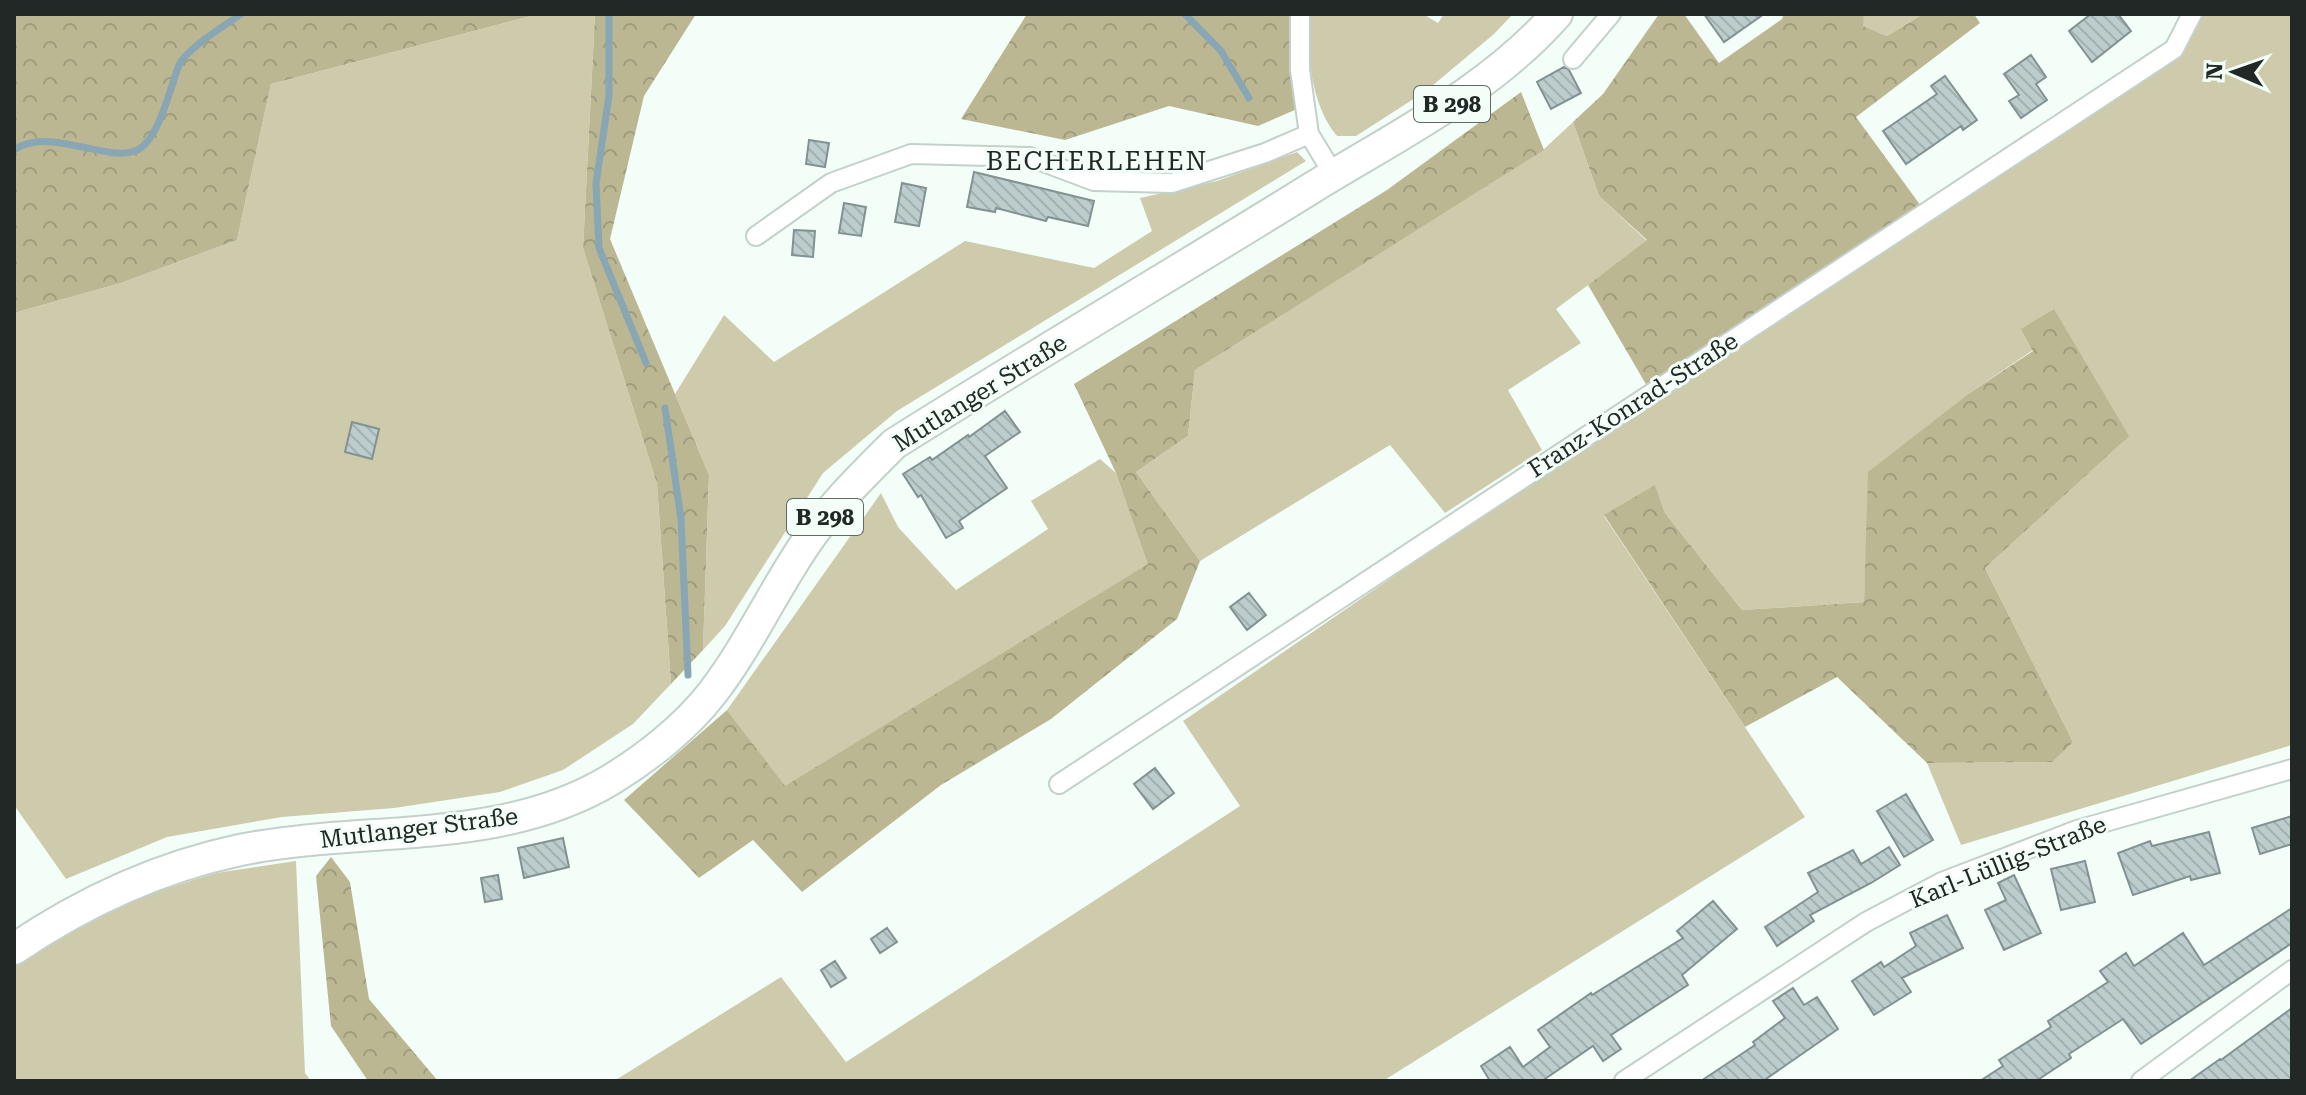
<svg xmlns="http://www.w3.org/2000/svg" width="2306" height="1095" viewBox="0 0 2306 1095" font-family="'Roboto Serif',serif">
<defs>
<pattern id="forest-crowns" width="20" height="18" patternUnits="userSpaceOnUse" patternTransform="scale(2)"><rect width="20" height="18" fill="#bbb792"/><path d="M2 6a3 3 0 1 1 6 0M12 15a3 3 0 1 1 6 0" fill="none" stroke="#a09d7e"/></pattern>
<pattern id="building-back-hatch" width="6" height="6" patternUnits="userSpaceOnUse" patternTransform="scale(2)"><rect width="6" height="6" fill="#bdcdcd"/><path d="M-1 5l2 2M0 0l6 6M5-1l2 2" fill="none" stroke="#a2b0b0"/></pattern>
</defs>
<rect width="100%" height="100%" fill="#f3fef9"/>
<path fill="#cecbac" d="M 539,14 L 595,14 L 583,248 L 657,484 L 671,684 L 633,724 L 563,770 L 500,792 L 394,808 L 282,817 L 167,837 L 66,879 L 14,805 L 14,313 L 121,283 L 237,240 L 271,84 Z
M 1304,14 L 1423,14 L 1438,23 L 1444,14 L 1513,14 L 1494,34 L 1426,91 L 1356,136 L 1337,136 C 1310,104 1309,55 1304,14 Z
M 1864,14 L 1923,14 L 1887,36 L 1862,26 Z
M 2199,14 L 2292,14 L 2292,745 L 1961,845 L 1927,763 L 2051,762 L 2073,742 L 1985,568 L 2128,436 L 2053,309 L 2033,350 L 1968,394 L 1869,472 L 1864,602 L 1742,610 L 1665,513 L 1655,486 L 1604,516 L 1805,817 L 1383,1081 L 614,1081 L 781,977 L 846,1062 L 1240,806 L 1183,721 L 1566,458 L 2125,86 Z
M 1573,122 L 1599,196 L 1647,241 L 1556,309 L 1581,343 L 1508,390 L 1542,450 L 1445,513 L 1390,445 L 1200,561 L 1136,472 L 1188,436 L 1195,370 L 1543,150 Z
M 1297,152 L 1306,161 L 897,411 L 823,473 L 725,626 L 703,650 L 709,475 L 675,394 L 724,315 L 774,362 L 965,241 L 1094,268 L 1152,231 L 1140,198 L 1217,181 Z
M 1100,459 L 1116,473 L 1149,564 L 785,787 L 727,710 L 881,493 L 898,527 L 956,590 L 1048,529 L 1031,501 Z
M 296,861 L 305,1073 L 311,1081 L 14,1081 L 14,966 L 71,928 L 142,896 L 216,873 Z"/>
<path fill="url(#forest-crowns)" d="M 14,14 L 539,14 L 271,84 L 237,240 L 121,283 L 14,313 Z
M 595,14 L 696,14 L 644,96 L 610,239 L 709,475 L 703,650 L 671,684 L 657,484 L 583,248 Z
M 1027,14 L 1298,14 L 1297,109 L 1258,126 L 1169,106 L 1065,140 L 961,119 Z
M 1659,14 L 1684,14 L 1719,63 L 1782,19 L 1784,14 L 1864,14 L 1863,26 L 1887,36 L 1923,14 L 1974,14 L 1980,23 L 1856,117 L 1921,206 L 1647,386 L 1588,285 L 1647,240 L 1599,196 L 1573,122 L 1603,94 Z
M 1521,92 L 1544,150 L 1195,370 L 1188,436 L 1136,472 L 1200,561 L 1177,619 L 1051,719 L 941,785 L 802,892 L 753,840 L 699,878 L 624,800 L 727,710 L 785,786 L 1148,564 L 1116,473 L 1074,384 L 1387,190 Z
M 2054,309 L 2129,436 L 1985,568 L 2073,742 L 2052,762 L 1927,763 L 1837,677 L 1745,727 L 1604,515 L 1655,485 L 1665,513 L 1742,610 L 1864,602 L 1868,472 L 1968,394 L 2033,351 L 2021,329 Z
M 331,857 L 350,882 L 369,999 L 438,1081 L 368,1081 L 331,1026 L 316,876 Z"/>
<g fill="none" stroke-linecap="round" stroke-linejoin="round">
<path stroke="#88a6b4" stroke-width="7" d="M 609,14 L 609,95 L 596,184 L 599,248 L 646,363
M 1185,14 L 1221,51 L 1249,98
M 14,150 C 48,126 105,162 135,151 C 159,142 170,87 179,65 C 186,49 226,25 241,14
M 665,408 L 681,519 L 688,675"/>
</g>
<path fill="url(#building-back-hatch)" stroke="#829191" stroke-width="2" d="M 1704,14 L 1764,14 L 1724,42 Z
M 2091,14 L 2118,14 L 2131,31 L 2092,62 L 2069,31 Z
M 2031,55 L 2046,77 L 2036,84 L 2047,100 L 2021,118 L 2009,101 L 2019,95 L 2004,74 Z
M 1564,67 L 1569,70 L 1581,93 L 1551,109 L 1537,82 Z
M 1945,76 L 1977,120 L 1963,130 L 1961,126 L 1906,164 L 1883,131 L 1937,94 L 1931,86 Z
M 809,140 L 829,143 L 825,167 L 806,164 Z
M 974,172 L 1094,201 L 1088,226 L 1048,217 L 1046,221 L 996,208 L 995,212 L 967,207 Z
M 902,183 L 926,188 L 919,226 L 895,222 Z
M 844,203 L 866,207 L 861,236 L 839,233 Z
M 794,230 L 815,231 L 813,257 L 792,255 Z
M 1005,411 L 1020,432 L 985,456 L 1007,488 L 959,521 L 963,528 L 946,538 L 921,495 L 918,497 L 903,474 L 930,457 L 932,460 L 968,435 L 969,437 Z
M 352,422 L 379,429 L 372,459 L 345,452 Z
M 1249,593 L 1266,615 L 1247,630 L 1230,607 Z
M 1155,768 L 1174,793 L 1153,809 L 1134,784 Z
M 1906,794 L 1933,840 L 1904,857 L 1877,811 Z
M 2292,816 L 2292,844 L 2260,854 L 2252,828 Z
M 2209,832 L 2220,873 L 2191,880 L 2190,876 L 2133,895 L 2118,853 L 2150,841 L 2152,846 Z
M 563,838 L 569,867 L 524,878 L 518,848 Z
M 1889,847 L 1900,865 L 1871,883 L 1810,915 L 1814,921 L 1777,946 L 1765,927 L 1818,892 L 1808,873 L 1853,850 L 1861,864 Z
M 2085,861 L 2095,902 L 2061,910 L 2051,869 Z
M 498,875 L 502,899 L 485,902 L 481,878 Z
M 2014,875 L 2041,933 L 2004,950 L 1985,910 L 2006,900 L 1998,883 Z
M 1713,901 L 1737,929 L 1682,975 L 1688,985 L 1611,1035 L 1621,1049 L 1603,1061 L 1593,1046 L 1542,1081 L 1490,1081 L 1481,1066 L 1510,1047 L 1523,1067 L 1550,1047 L 1538,1030 L 1591,993 L 1592,995 L 1683,938 L 1677,931 Z
M 2292,908 L 2292,943 L 2141,1044 L 2123,1019 L 2069,1054 L 2071,1058 L 2036,1081 L 1980,1081 L 2003,1066 L 1999,1060 L 2051,1027 L 2048,1021 L 2108,982 L 2100,971 L 2126,953 L 2134,966 L 2183,933 L 2204,965 Z
M 1947,915 L 1963,948 L 1902,978 L 1911,992 L 1874,1015 L 1852,981 L 1881,962 L 1884,967 L 1916,946 L 1910,933 Z
M 887,928 L 897,942 L 880,953 L 871,939 Z
M 835,961 L 846,978 L 831,987 L 821,970 Z
M 1793,988 L 1804,1005 L 1817,997 L 1838,1029 L 1763,1081 L 1701,1081 L 1755,1045 L 1753,1042 L 1785,1018 L 1773,1001 Z
M 2292,1008 L 2292,1081 L 2189,1081 L 2220,1059 L 2221,1060 Z"/>
<g fill="none" stroke-linecap="round" stroke-linejoin="round">
<defs>
<path id="street" d="M 1300,14 L 1300,70 L 1309,134 L 1334,175
M 1573,59 L 1611,14
M 756,236 L 831,183 L 911,154 L 1030,157 L 1094,181 L 1172,183 L 1265,153 L 1309,134
M 1059,784 L 2174,49 L 2192,14
M 1624,1081 L 1866,922 L 1942,882 L 2077,830 L 2292,769
M 2141,1081 L 2292,970"/>
<path id="primary" d="M 14,949 C 82,903 160,867 240,850 C 363,825 501,847 612,779 C 648,757 687,726 713,692 C 749,645 773,591 806,543 C 831,506 862,476 894,444 C 1033,356 1175,273 1315,186 C 1400,134 1490,90 1557,14"/>
</defs>
<use href="#street" stroke="#c3d1ca" stroke-width="22"/>
<use href="#primary" stroke="#c3d1ca" stroke-width="34"/>
<use href="#street" stroke="#fff" stroke-width="18"/>
<use href="#primary" stroke="#fff" stroke-width="30"/>
</g>
<g text-anchor="middle" dominant-baseline="central" stroke-width="6" stroke-linejoin="round" paint-order="stroke">
<g fill="#f3fef9" stroke="#616865" stroke-width="2">
<rect x="1414" y="86" width="76" height="36" rx="6"/>
<rect x="787" y="499" width="76" height="36" rx="6"/>
</g>
<g font-size="22" font-weight="bold" fill="#222825">
<text x="1452" y="104">B 298</text>
<text x="825" y="517">B 298</text>
</g>
<g font-size="24" fill="#222825" stroke="#f3fef9">
<text transform="translate(980 393) rotate(-32)">Mutlanger Straße</text>
<text transform="translate(1633 405) rotate(-33)">Franz-Konrad-Straße</text>
<text transform="translate(419 828) rotate(-7)">Mutlanger Straße</text>
<text transform="translate(2008 862) rotate(-22)">Karl-Lüllig-Straße</text>
</g>
<g font-size="26" letter-spacing="2" fill="#222825" stroke="#f3fef9">
<text x="1097" y="161">BECHERLEHEN</text>
</g>
</g>
<rect width="2306" height="1095" fill="none" stroke="#222825" stroke-width="32"/>
<g transform="translate(2234 72) rotate(272)" stroke="#f3fef9" stroke-width="6" paint-order="stroke">
<path d="M0-6L14 30L0 20L-14 30Z" fill="#222825"/>
<text y="-12" font-size="22" font-weight="bold" text-anchor="middle" fill="#222825">N</text>
</g>
</svg>
